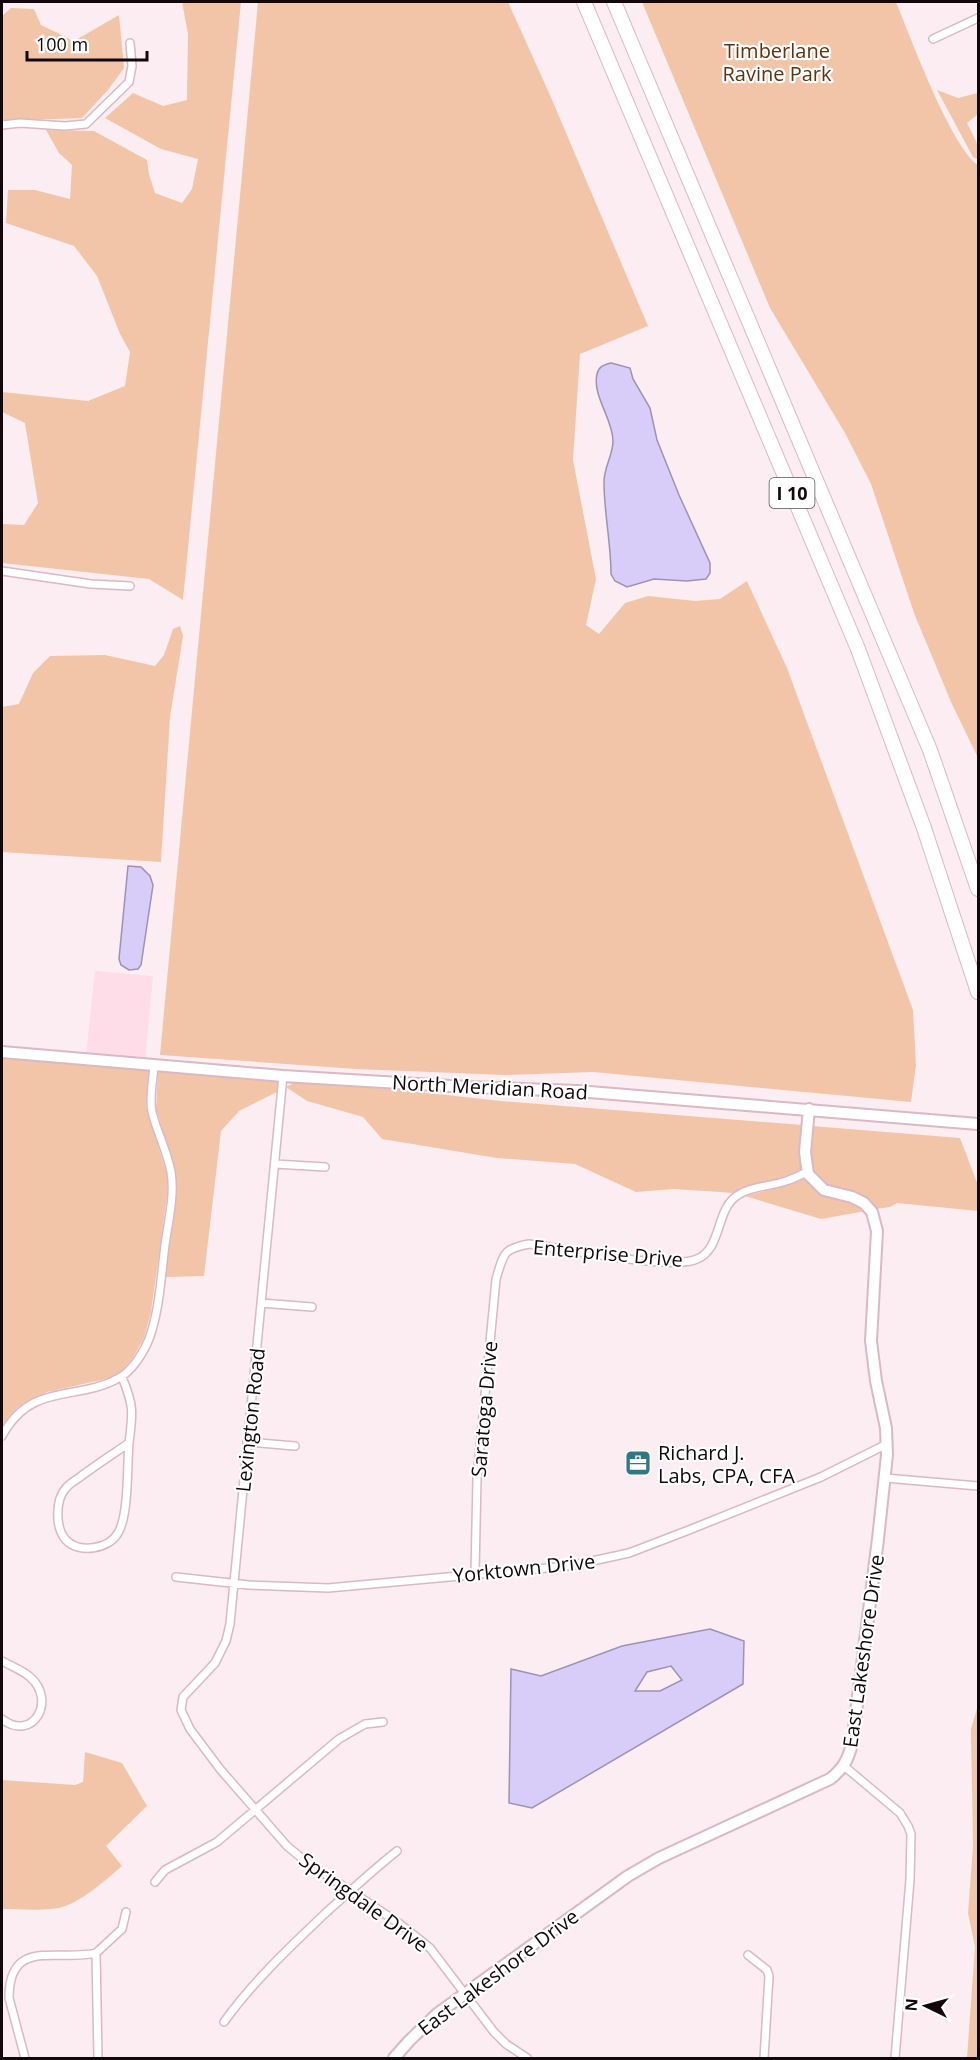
<svg xmlns="http://www.w3.org/2000/svg" width="980" height="2060" viewBox="0 0 980 2060" font-family="'Open Sans',sans-serif">
<rect width="100%" height="100%" fill="#fbedf2"/>
<path fill="#fedce8" d="M 95,971 L 153,976 L 145,1061 L 86,1056 Z"/>
<path fill="#f3c5a8" d="M 182,2 L 241,2 L 183,600 L 149,579 L 2,563 L 2,524 L 24,525 L 38,503 L 25,423 L 2,412 L 2,392 L 88,401 L 125,386 L 130,352 L 120,334 L 97,276 L 74,246 L 6,223 L 8,190 L 35,190 L 70,199 L 72,165 L 59,153 L 46,130 L 94,131 L 147,160 L 149,174 L 155,193 L 182,203 L 192,189 L 198,159 L 161,149 L 105,118 L 133,93 L 163,106 L 187,100 L 188,34 Z
M 258,2 L 508,2 L 550,95 L 648,326 L 580,354 L 573,460 L 596,579 L 586,625 L 599,634 L 625,603 L 648,596 L 695,601 L 720,599 L 747,581 L 787,668 L 913,1010 L 916,1065 L 911,1102 L 593,1072 L 505,1075 L 356,1069 L 160,1055 Z
M 642,2 L 896,2 C 910,36 951,147 978,165 L 978,758 L 951,702 L 914,613 L 871,484 L 845,433 L 770,308 Z
M 11,8 L 34,9 L 41,25 L 74,41 L 119,15 L 124,68 L 108,90 L 82,118 L 2,121 L 2,16 Z
M 937,90 L 958,98 L 978,93 L 978,114 L 967,123 L 978,145 L 977,159 L 973,157 Z
M 180,626 L 183,636 L 170,717 L 161,862 L 2,852 L 2,707 L 19,704 L 33,673 L 50,656 L 105,655 L 155,666 L 164,655 L 173,629 Z
M 2,1056 L 149,1070 L 146,1107 L 167,1174 L 167,1196 L 151,1312 L 144,1338 L 133,1358 L 119,1374 L 106,1379 L 47,1392 L 18,1408 L 2,1426 Z
M 158,1071 L 278,1080 L 277,1092 L 239,1111 L 221,1131 L 204,1276 L 165,1277 L 176,1197 L 176,1173 L 156,1109 Z
M 298,1081 L 336,1083 L 501,1101 L 803,1125 L 801,1152 L 802,1170 L 786,1177 L 750,1185 L 734,1193 L 674,1189 L 636,1192 L 575,1164 L 497,1158 L 382,1139 L 363,1117 L 307,1101 L 286,1087 Z
M 812,1126 L 960,1138 L 978,1185 L 978,1211 L 897,1203 L 890,1207 L 876,1209 L 827,1186 L 815,1176 L 811,1167 Z
M 805,1178 C 821,1199 847,1195 866,1211 L 821,1219 L 745,1196 L 789,1185 Z
M 978,1705 L 978,2058 L 967,2058 L 975,1947 L 968,1913 L 973,1847 L 971,1729 Z
M 85,1752 L 122,1763 L 147,1806 L 106,1846 L 122,1866 C 107,1879 79,1904 59,1908 C 41,1911 20,1909 2,1909 L 2,1780 L 75,1785 L 83,1782 Z"/>
<path fill="#d8cdf9" stroke="#9d92b2" stroke-width="1.5" fill-rule="evenodd" d="M 611,363 L 630,368 L 633,379 L 650,408 L 657,440 L 679,495 L 710,563 L 710,573 L 706,579 L 687,581 L 654,579 L 627,587 L 615,581 L 611,574 C 611,543 604,513 604,482 C 604,467 613,455 613,441 C 613,419 592,396 597,374 C 599,366 604,365 611,363 Z
M 128,866 L 141,867 L 150,876 L 153,885 L 141,965 L 138,969 L 129,970 L 121,965 L 119,959 Z
M 710,1629 L 744,1641 L 743,1684 L 532,1808 L 509,1803 L 511,1669 L 541,1676 L 622,1646 ZM 671,1666 L 682,1680 L 660,1691 L 635,1691 L 647,1672 Z"/>
<g fill="none" stroke-linecap="round" stroke-linejoin="round">
<defs>
<path id="street" d="M 933,39 L 978,18
M 2,125 L 20,123 L 65,126 L 86,124 L 129,82 L 132,66 L 130,43
M 2,571 L 91,584 L 130,586
M 283,1076 L 230,1624 L 226,1641 L 215,1663 L 183,1697 L 181,1710 L 190,1729 L 220,1769 L 287,1846 L 304,1860 L 400,1924 L 430,1948 L 494,2032 L 506,2044 L 527,2058
M 275,1164 L 325,1167
M 261,1303 L 312,1307
M 122,1377 C 134,1406 133,1412 129,1443
M 2,1436 C 32,1381 76,1402 119,1378 C 132,1371 144,1352 149,1339 C 160,1309 161,1275 165,1245 C 168,1222 175,1195 171,1172 C 167,1151 157,1132 152,1112 C 149,1098 153,1080 154,1066
M 247,1442 L 295,1446
M 129,1443 C 127,1465 129,1515 118,1533 C 109,1549 79,1554 66,1540 C 55,1528 55,1500 66,1488 C 69,1484 76,1480 80,1477 C 96,1465 113,1454 129,1443 Z
M 885,1478 L 978,1486
M 475,1574 L 477,1479 L 496,1279 C 504,1254 502,1249 529,1244 C 562,1248 672,1271 697,1259 C 721,1249 716,1214 734,1198 C 748,1186 769,1187 786,1181 C 793,1179 800,1175 807,1172
M 176,1577 L 249,1585 L 328,1588 L 569,1566 L 629,1553 L 689,1530 L 821,1477 L 887,1444
M 2,1661 C 11,1666 22,1670 30,1677 C 57,1700 33,1743 2,1719
M 844,1766 L 900,1813 L 908,1826 L 911,1834 L 910,1880 L 895,2058
M 155,1882 L 165,1870 L 217,1842 L 339,1739 L 365,1724 L 383,1722
M 96,1953 L 98,2058
M 748,1955 L 767,1970 L 769,1976 L 764,2058
M 224,2022 C 255,1979 293,1944 331,1908 C 353,1889 374,1869 397,1851
M 25,2058 L 9,1998 C 9,1937 57,1962 96,1953 L 122,1929 L 126,1912"/>
<path id="secondary" d="M 2,1052 L 283,1076 L 467,1087 L 577,1091 L 978,1124
M 394,2058 L 409,2041 L 437,2014 L 628,1876 L 659,1858 L 830,1779 C 843,1769 848,1760 852,1744 L 878,1539 L 887,1455 L 886,1428 L 876,1381 L 871,1341 L 877,1231 L 872,1212 L 864,1203 L 852,1197 L 824,1190 L 808,1174 L 805,1152 L 809,1109"/>
<path id="highway" d="M 584,2 L 858,649 L 924,828 L 978,992
M 614,2 L 930,750 L 978,889"/>
</defs>
<use href="#street" stroke="#dab8c4" stroke-width="10"/>
<use href="#secondary" stroke="#dab8c4" stroke-width="14"/>
<use href="#highway" stroke="#dab8c4" stroke-width="16"/>
<use href="#street" stroke="#fff" stroke-width="7"/>
<use href="#secondary" stroke="#fff" stroke-width="10"/>
<use href="#highway" stroke="#fff" stroke-width="14"/>
</g>
<defs>
<symbol id="office-square" viewBox="-11 -11 22 22"><rect x="-9" y="-9" width="18" height="18" rx="4" fill="#317883" stroke="#fff"/><path d="M-6-3h4V-5.5h4V-3h4V5H-6ZM-1-4.5V-3h2v-1.5ZM-6 0V1H6V0Z" fill="#fff"/></symbol>
</defs>
<g fill-rule="evenodd">
<use href="#office-square" x="623" y="1448" width="30" height="30"/>
</g>
<g text-anchor="middle" dominant-baseline="central" stroke-width="4.5" stroke-linejoin="round" paint-order="stroke">
<rect fill="#fff" stroke="#595255" stroke-width="1.5" x="769.5" y="478" width="45" height="30" rx="4.5"/>
<g font-size="18" font-weight="bold" fill="#12080c">
<text x="792" y="493">I 10</text>
</g>
<g font-size="20" fill="#603210" stroke="#fff">
<text x="777" y="50">Timberlane<tspan x="777" dy="23">Ravine Park</tspan></text>
</g>
<g font-size="20" fill="#12080c" stroke="#fff">
<text transform="translate(490 1087) rotate(3)">North Meridian Road</text>
<text transform="translate(608 1253) rotate(5)">Enterprise Drive</text>
<text transform="translate(484 1409) rotate(-85)">Saratoga Drive</text>
<text transform="translate(250 1420) rotate(-84)">Lexington Road</text>
<text transform="translate(524 1568) rotate(-6)">Yorktown Drive</text>
<text transform="translate(863 1651) rotate(-82)">East Lakeshore Drive</text>
<text transform="translate(364 1902) rotate(36)">Springdale Drive</text>
<text transform="translate(498 1972) rotate(-37)">East Lakeshore Drive</text>
</g>
<g font-size="20" fill="#12080c" stroke="#fff" text-anchor="start">
<text x="658" y="1452">Richard J.<tspan x="658" dy="23">Labs, CPA, CFA</tspan></text>
</g>
</g>
<rect width="980" height="2060" fill="none" stroke="#12080c" stroke-width="6"/>
<g transform="translate(926 2006) rotate(275)" stroke="#ffffff" stroke-width="4.5" paint-order="stroke">
<path d="M0-4.5L10 22L0 15L-10 22Z" fill="#12080c"/>
<text y="-9" font-size="16" font-weight="bold" text-anchor="middle" fill="#12080c">N</text>
</g>
<path d="M27 51v9h120v-9" fill="none" stroke="#12080c" stroke-width="3"/>
<text x="36" y="51" font-size="18" fill="#12080c" stroke="#ffffff" stroke-width="4.5" paint-order="stroke">100 m</text>
</svg>
